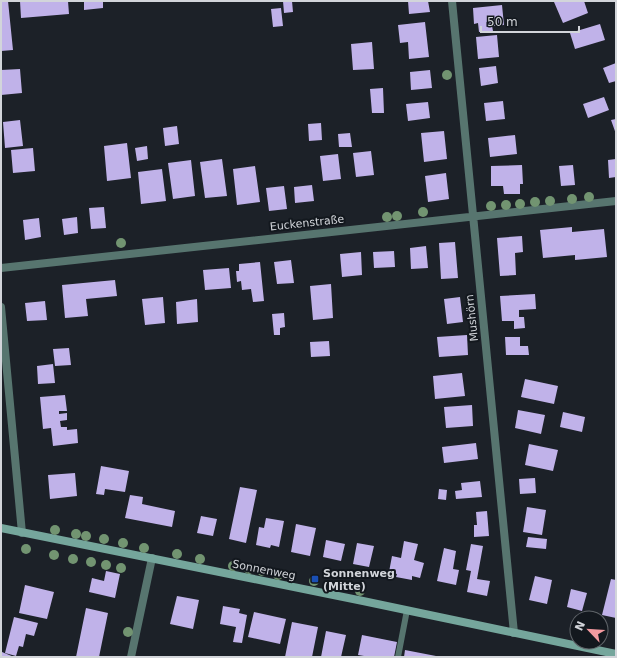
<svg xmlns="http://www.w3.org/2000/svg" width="617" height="658" viewBox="0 0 617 658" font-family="'DejaVu Sans',sans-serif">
<rect width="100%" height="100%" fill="#1c2128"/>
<path fill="#c0b2e9" d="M 1,1 L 8,1 L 13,50 L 1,51 Z
M 20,1 L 68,1 L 69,14 L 21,18 Z
M 84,1 L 103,1 L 103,8 L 84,10 Z
M 283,1 L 292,1 L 293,12 L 284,13 Z
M 408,1 L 428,1 L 430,12 L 409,14 Z
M 584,1 L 588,13 L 563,23 L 554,2 Z
M 502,5 L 504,25 L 492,26 L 493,31 L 479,32 L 478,23 L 474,24 L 473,8 Z
M 281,8 L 283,26 L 273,27 L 271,9 Z
M 425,22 L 429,57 L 409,59 L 408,42 L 400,43 L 398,25 Z
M 600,24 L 605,40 L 575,49 L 570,33 Z
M 497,35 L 499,57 L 478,59 L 476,37 Z
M 372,42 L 374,69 L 353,70 L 351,44 Z
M 616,63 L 616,81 L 609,83 L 603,68 Z
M 496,66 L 498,83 L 481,86 L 479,68 Z
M 20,69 L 22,93 L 1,95 L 1,70 Z
M 430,70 L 432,88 L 411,90 L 410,72 Z
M 383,88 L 384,113 L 372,113 L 370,89 Z
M 604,97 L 609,110 L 588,118 L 583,104 Z
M 503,101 L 505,119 L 486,121 L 484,103 Z
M 428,102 L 430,118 L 408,121 L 406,104 Z
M 616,119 L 616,134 L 611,120 Z
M 20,120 L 23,146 L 5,148 L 3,122 Z
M 321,123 L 322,140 L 309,141 L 308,124 Z
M 177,126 L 179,144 L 165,146 L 163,128 Z
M 444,131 L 447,159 L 424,162 L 421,133 Z
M 350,133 L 352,147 L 339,147 L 338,134 Z
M 515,135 L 517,154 L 490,157 L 488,138 Z
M 127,143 L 131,178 L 107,181 L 104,146 Z
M 147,146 L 148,159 L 137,161 L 135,148 Z
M 33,148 L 35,171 L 13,173 L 11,150 Z
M 371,151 L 374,175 L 356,177 L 353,153 Z
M 338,154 L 341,179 L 323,181 L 320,156 Z
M 222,159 L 227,196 L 205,198 L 200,162 Z
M 616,159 L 616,177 L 609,178 L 608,160 Z
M 191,160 L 195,196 L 173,199 L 168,163 Z
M 522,165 L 523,184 L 520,184 L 520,194 L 504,194 L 503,186 L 491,186 L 491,166 Z
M 573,165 L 575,185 L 561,186 L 559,166 Z
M 255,166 L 260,202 L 237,205 L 233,169 Z
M 162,169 L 166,201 L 141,204 L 138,172 Z
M 446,173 L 449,199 L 428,202 L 425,176 Z
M 312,185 L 314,201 L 295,203 L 294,187 Z
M 284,186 L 287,209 L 269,211 L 266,188 Z
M 104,207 L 106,228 L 91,229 L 89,208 Z
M 77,217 L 78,233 L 64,235 L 62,219 Z
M 39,218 L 41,237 L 25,240 L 23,220 Z
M 572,227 L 572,232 L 604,229 L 607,257 L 575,260 L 575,255 L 543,258 L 540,230 Z
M 522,236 L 523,252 L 515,253 L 516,275 L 500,276 L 497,238 Z
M 455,242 L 458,278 L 441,279 L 439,243 Z
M 426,246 L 428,268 L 411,269 L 410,248 Z
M 394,251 L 395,267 L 374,268 L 373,252 Z
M 361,252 L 362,275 L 342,277 L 340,254 Z
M 291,260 L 294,283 L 277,284 L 274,262 Z
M 260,262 L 264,301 L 253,302 L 251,289 L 242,290 L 241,281 L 237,282 L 236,271 L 239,271 L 239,264 Z
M 229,268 L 231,288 L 205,290 L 203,270 Z
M 115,280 L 117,296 L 86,299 L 88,316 L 65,318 L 62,285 Z
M 331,284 L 333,318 L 313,320 L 310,286 Z
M 535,294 L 536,309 L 519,310 L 519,317 L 524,317 L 525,328 L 514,329 L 514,321 L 502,321 L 500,296 Z
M 163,297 L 165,323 L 145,325 L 142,299 Z
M 460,297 L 463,322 L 447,324 L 444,299 Z
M 197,299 L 198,322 L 177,324 L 176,302 Z
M 45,301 L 47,320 L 27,321 L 25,303 Z
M 284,313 L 285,327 L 280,328 L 280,335 L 274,335 L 272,314 Z
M 467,335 L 468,355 L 439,357 L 437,337 Z
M 505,337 L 520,337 L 520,346 L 528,346 L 529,355 L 506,355 Z
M 329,341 L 330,356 L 311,357 L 310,342 Z
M 69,348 L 71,365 L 55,366 L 53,349 Z
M 53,364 L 55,383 L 38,384 L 37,366 Z
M 462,373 L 465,396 L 435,399 L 433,376 Z
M 525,379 L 558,386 L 554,404 L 521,397 Z
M 65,395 L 67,411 L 59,411 L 59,414 L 67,413 L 67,420 L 60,421 L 61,427 L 67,427 L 67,430 L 77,429 L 78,443 L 53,446 L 51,428 L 43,429 L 40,397 Z
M 472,405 L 473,426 L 446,428 L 444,407 Z
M 518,410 L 545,415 L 541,434 L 515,428 Z
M 563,412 L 585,417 L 582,432 L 560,427 Z
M 476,443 L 478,459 L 444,463 L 442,447 Z
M 529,444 L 558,450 L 553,471 L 525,465 Z
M 101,466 L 129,471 L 125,492 L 105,489 L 104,495 L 96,494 Z
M 75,473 L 77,496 L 50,499 L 48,475 Z
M 535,478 L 536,493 L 520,494 L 519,479 Z
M 480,481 L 482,497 L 456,499 L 455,491 L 462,490 L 461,483 Z
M 240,487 L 257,490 L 246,543 L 229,539 Z
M 439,489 L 447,490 L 446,500 L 438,499 Z
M 130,495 L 143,497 L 142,504 L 175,511 L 172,527 L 125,518 Z
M 527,507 L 546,510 L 542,535 L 523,532 Z
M 487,511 L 489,536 L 474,537 L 474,525 L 477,525 L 476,512 Z
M 201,516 L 217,519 L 213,536 L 197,533 Z
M 266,518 L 284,521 L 279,547 L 271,545 L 270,548 L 256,545 L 259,527 L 264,528 Z
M 296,524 L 316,528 L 310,556 L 291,552 Z
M 528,537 L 547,539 L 546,549 L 526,547 Z
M 326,540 L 345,544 L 341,561 L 323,557 Z
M 404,541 L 418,544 L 414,560 L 424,563 L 420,578 L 412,576 L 412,580 L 396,577 L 397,574 L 389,572 L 392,556 L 401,558 Z
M 357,543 L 374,546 L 369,567 L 353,564 Z
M 471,544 L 483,546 L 477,579 L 490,581 L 487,596 L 467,592 L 471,571 L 466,570 Z
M 444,548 L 456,551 L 453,569 L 459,570 L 456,585 L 437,581 Z
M 106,571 L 120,574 L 115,598 L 89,592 L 92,578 L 104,581 Z
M 535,576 L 552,580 L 547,604 L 529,600 Z
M 611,579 L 616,580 L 616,618 L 602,615 Z
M 25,585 L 54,592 L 47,619 L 19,613 Z
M 571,589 L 587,593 L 582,611 L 567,607 Z
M 177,596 L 199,600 L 193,629 L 170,624 Z
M 223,606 L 240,609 L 239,613 L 247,615 L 242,643 L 233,642 L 236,627 L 220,624 Z
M 86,608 L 108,613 L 99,657 L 76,657 Z
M 254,612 L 286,619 L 280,644 L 248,637 Z
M 14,617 L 38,623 L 34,636 L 26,634 L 23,647 L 19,646 L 16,656 L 5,653 Z
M 292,622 L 318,627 L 312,657 L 285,657 Z
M 326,631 L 346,635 L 341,657 L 321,657 Z
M 362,635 L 397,642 L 394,657 L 370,657 L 358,655 Z
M 405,650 L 436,656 L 436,657 L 404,657 Z
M 2,652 L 14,657 L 1,657 Z"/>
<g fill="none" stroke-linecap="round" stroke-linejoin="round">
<path stroke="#57756f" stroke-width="6" d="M 398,657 L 407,610"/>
<path stroke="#57756f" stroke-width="8" d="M 452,1 L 514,633
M 1,268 L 616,201
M 1,307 L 22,533
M 131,657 L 152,558"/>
<path stroke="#75a69c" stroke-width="8" d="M 1,528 L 363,601 L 616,654"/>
</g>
<g fill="#729471">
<circle cx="447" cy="75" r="5"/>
<circle cx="589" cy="197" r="5"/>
<circle cx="572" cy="199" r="5"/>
<circle cx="550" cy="201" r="5"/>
<circle cx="535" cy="202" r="5"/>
<circle cx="520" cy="204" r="5"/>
<circle cx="506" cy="205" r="5"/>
<circle cx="491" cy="206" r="5"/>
<circle cx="423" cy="212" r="5"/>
<circle cx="397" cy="216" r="5"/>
<circle cx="387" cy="217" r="5"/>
<circle cx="121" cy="243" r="5"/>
<circle cx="55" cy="530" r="5"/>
<circle cx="76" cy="534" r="5"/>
<circle cx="86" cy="536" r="5"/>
<circle cx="104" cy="539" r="5"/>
<circle cx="123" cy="543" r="5"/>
<circle cx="144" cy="548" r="5"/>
<circle cx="26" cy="549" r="5"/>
<circle cx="177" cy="554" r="5"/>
<circle cx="54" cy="555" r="5"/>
<circle cx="73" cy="559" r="5"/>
<circle cx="200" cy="559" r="5"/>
<circle cx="91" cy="562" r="5"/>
<circle cx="106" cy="565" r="5"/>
<circle cx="233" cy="566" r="5"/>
<circle cx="121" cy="568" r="5"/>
<circle cx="249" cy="569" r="5"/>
<circle cx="262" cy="571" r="5"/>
<circle cx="278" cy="575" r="5"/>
<circle cx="314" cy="581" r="5"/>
<circle cx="360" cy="591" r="5"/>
<circle cx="128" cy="632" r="5"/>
</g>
<rect fill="#1a4fb4" stroke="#13181e" stroke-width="1.5" x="311" y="575" width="8" height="8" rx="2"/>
<g text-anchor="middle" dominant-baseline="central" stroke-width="4" stroke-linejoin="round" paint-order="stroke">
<g font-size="11" fill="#d2d5da" stroke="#13181e">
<text transform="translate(307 223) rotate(-6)">Euckenstraße</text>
<text transform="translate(472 318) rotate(-96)">Mushörn</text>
<text transform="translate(264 570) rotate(11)">Sonnenweg</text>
</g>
<g font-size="11" font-weight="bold" fill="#d2d5da" stroke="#13181e" text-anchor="start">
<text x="323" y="573">Sonnenweg<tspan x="323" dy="13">(Mitte)</tspan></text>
</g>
</g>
<rect width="617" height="658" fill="none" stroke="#d2d5da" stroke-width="4"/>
<g transform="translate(589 630) rotate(295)"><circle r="19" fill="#13181e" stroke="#5f6469"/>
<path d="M0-3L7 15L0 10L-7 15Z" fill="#f49aa0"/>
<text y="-6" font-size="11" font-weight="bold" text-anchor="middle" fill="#d2d5da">N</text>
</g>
<path d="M481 26v6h98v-6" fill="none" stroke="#d2d5da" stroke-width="2"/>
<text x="487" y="26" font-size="12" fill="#d2d5da" stroke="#13181e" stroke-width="3" paint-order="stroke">50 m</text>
</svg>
